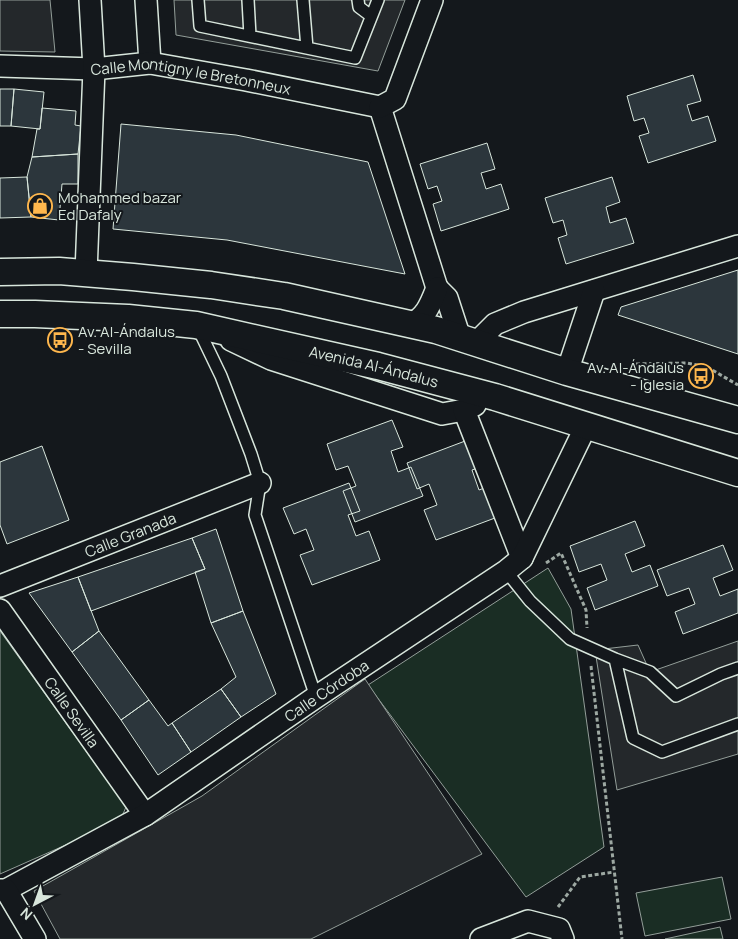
<svg xmlns="http://www.w3.org/2000/svg" width="738" height="939" viewBox="0 0 738 939" font-family="Manrope,sans-serif">
<rect width="100%" height="100%" fill="#14181c"/>
<path fill="#1a2d24" stroke="#939e99" d="M 548,568 L 571,609 L 604,847 L 526,897 L 368,685 Z
M 0,631 L 126,807 L 120,821 L 0,874 Z
M 722,877 L 731,919 L 645,936 L 636,893 Z
M 720,927 L 723,939 L 665,939 Z"/>
<path fill="#24282b" stroke="#939e99" d="M 0,0 L 50,0 L 55,52 L 0,51 Z
M 174,0 L 405,0 L 378,71 L 176,35 Z
M 738,641 L 738,754 L 617,790 L 595,650 L 638,645 L 650,672 Z
M 365,679 L 482,854 L 311,939 L 60,939 L 34,891 L 202,796 Z"/>
<path fill="#2c363c" stroke="#d8e6dc" d="M 693,75 L 701,101 L 687,105 L 692,121 L 708,116 L 716,141 L 648,163 L 639,136 L 649,133 L 644,118 L 634,121 L 627,96 Z
M 0,89 L 14,89 L 11,126 L 0,126 Z
M 14,89 L 44,92 L 40,129 L 11,126 Z
M 42,108 L 76,111 L 75,125 L 81,126 L 78,154 L 32,157 L 37,129 L 40,129 Z
M 121,124 L 236,135 L 368,162 L 405,274 L 227,240 L 113,229 Z
M 487,143 L 495,169 L 481,173 L 486,189 L 501,184 L 509,209 L 441,231 L 433,204 L 442,201 L 437,186 L 428,189 L 420,164 Z
M 78,154 L 78,184 L 62,184 L 59,220 L 31,217 L 27,177 L 32,157 Z
M 27,177 L 31,217 L 0,218 L 0,178 Z
M 612,177 L 620,202 L 606,207 L 610,223 L 626,218 L 634,243 L 566,264 L 558,238 L 567,235 L 563,220 L 553,223 L 545,198 Z
M 738,270 L 738,354 L 618,315 L 621,307 Z
M 392,420 L 403,447 L 391,451 L 398,472 L 411,467 L 423,496 L 355,522 L 343,491 L 356,486 L 348,466 L 336,470 L 327,444 Z
M 473,438 L 483,466 L 472,470 L 479,490 L 492,485 L 503,515 L 436,540 L 424,510 L 437,505 L 429,484 L 417,489 L 407,463 Z
M 42,446 L 69,520 L 7,544 L 0,525 L 0,462 Z
M 349,483 L 360,511 L 348,515 L 356,536 L 369,531 L 380,560 L 312,585 L 300,555 L 314,550 L 306,529 L 294,534 L 283,508 Z
M 635,521 L 645,546 L 625,554 L 632,572 L 650,565 L 658,586 L 595,610 L 587,588 L 607,580 L 601,564 L 579,572 L 570,546 Z
M 216,529 L 243,611 L 211,623 L 195,572 L 205,569 L 192,538 Z
M 192,538 L 205,569 L 91,611 L 78,577 Z
M 723,545 L 733,570 L 713,578 L 720,596 L 738,589 L 738,613 L 683,634 L 675,612 L 695,604 L 689,588 L 667,596 L 657,570 Z
M 78,577 L 99,631 L 72,652 L 29,593 Z
M 243,611 L 276,694 L 241,717 L 221,689 L 236,677 L 211,623 Z
M 99,631 L 149,700 L 121,720 L 72,652 Z
M 221,689 L 241,717 L 191,752 L 172,723 Z
M 149,700 L 168,726 L 172,723 L 191,752 L 158,775 L 121,720 Z"/>
<g fill="none" stroke-linecap="round" stroke-linejoin="round">
<defs>
<path id="service" d="M 198,0 L 200,26 L 355,58 L 378,0
M 248,0 L 250,36
M 303,0 L 307,48
M 358,0 L 359,7 L 371,16
M 197,326 L 221,376 L 251,454 L 260,483 L 255,515 L 316,697
M 506,571 L 530,601 L 570,639 L 615,659 L 633,738 L 662,752 L 738,724
M 615,659 L 650,672 L 676,696 L 721,674 L 738,668"/>
<g id="minor">
<path d="M 146,0 L 150,63"/>
<path id="s1" d="M 0,66 L 94,69 L 150,63 L 246,80 L 380,107"/>
<path d="M 380,107 L 437,288"/>
<path d="M 380,107 L 395,99 L 432,0"/>
<path d="M 86,273 L 94,69 L 90,0"/>
<path d="M 437,288 L 447,298 L 460,338"/>
<path d="M 410,324 C 426,318 431,303 437,288"/>
<path d="M 231,340 L 271,359 L 442,414 L 464,410"/>
<path d="M 476,343 L 495,324 L 524,312 L 738,246"/>
<path d="M 567,372 L 594,291"/>
<path d="M 475,405 L 464,410 L 522,558"/>
<path id="s2" d="M 0,586 L 260,483"/>
<path id="s3" d="M 0,610 L 145,815"/>
<path id="s4" d="M 0,890 L 6,890 L 145,815 L 316,697 L 506,571 L 522,558 L 586,426"/>
<path d="M 6,890 L 35,939"/>
<path d="M 481,939 L 528,921 L 559,929 L 563,939"/>
</g>
<g id="tertiary">
<path d="M 0,272 L 59,271 L 133,277 L 211,285 L 284,296 L 436,330 L 567,372 L 738,420"/>
<path id="s5" d="M 0,314 L 35,314 L 128,318 L 196,325 L 378,366 L 495,397 L 738,473"/>
</g>
</defs>
<use href="#service" stroke="#d8e6dc" stroke-width="14"/>
<use href="#minor" stroke="#d8e6dc" stroke-width="24"/>
<use href="#tertiary" stroke="#d8e6dc" stroke-width="29"/>
<path stroke="#9da8a2" stroke-width="3" stroke-dasharray="4 2.5" stroke-linecap="butt" d="M 636,364 L 687,363 L 707,367 L 738,385
M 546,563 L 561,553 L 586,610 L 587,628
M 591,666 L 622,939
M 558,907 L 580,877 L 614,872"/>
<use href="#service" stroke="#14181c" stroke-width="11"/>
<use href="#minor" stroke="#14181c" stroke-width="21"/>
<use href="#tertiary" stroke="#14181c" stroke-width="26"/>
</g>
<defs>
<symbol id="shop-ring" viewBox="-11 -11 22 22"><circle r="9.5" fill="#14181c" stroke="#ffb74d" stroke-width="1.5"/><path d="M-5-2.5h2.3a2.7 3.5 0 0 1 5.4 0H5L5.5 6h-11ZM-1.5-2.5h3a1.5 2.3 0 0 0-3 0Z" fill="#ffb74d"/></symbol>
<symbol id="bus-ring" viewBox="-11 -11 22 22"><circle r="9.5" fill="#14181c" stroke="#ffb74d" stroke-width="1.5"/><path d="M-5-6H5V4H4V6H2V4H-2V6H-4V4H-5ZM-3.5-4V0h7V-4ZM-3.5 1.2v1.5H-2V1.2ZM2 1.2v1.5H3.5V1.2Z" fill="#ffb74d"/></symbol>
</defs>
<g fill-rule="evenodd">
<use href="#shop-ring" x="26" y="192" width="28" height="28"/>
<use href="#bus-ring" x="46" y="326" width="28" height="28"/>
<use href="#bus-ring" x="687" y="362" width="28" height="28"/>
</g>
<g text-anchor="middle" dominant-baseline="central" stroke-width="4" stroke-linejoin="round" paint-order="stroke">
<g font-size="15" fill="#d8e6dc" stroke="#14181c">
<text stroke="none"><textPath href="#s1" startOffset="192">Calle Montigny le Bretonneux</textPath></text>
<text stroke="none"><textPath href="#s5" startOffset="379">Avenida Al-Ándalus</textPath></text>
<text stroke="none"><textPath href="#s2" startOffset="140">Calle Granada</textPath></text>
<text stroke="none"><textPath href="#s4" startOffset="384">Calle Córdoba</textPath></text>
<text stroke="none"><textPath href="#s3" startOffset="125">Calle Sevilla</textPath></text>
</g>
<g font-size="15" fill="#d8e6dc" stroke="#14181c" text-anchor="start">
<text x="58" y="197">Mohammed bazar<tspan x="58" dy="17">Ed Dafaly</tspan></text>
<text x="78" y="331">Av. Al-Ándalus<tspan x="78" dy="17">- Sevilla</tspan></text>
<text x="684" y="367" text-anchor="end">Av. Al-Ándalus<tspan x="684" dy="17">- Iglesia</tspan></text>
</g>
</g>
<g transform="translate(35 904) rotate(221)" stroke="#14181c" stroke-width="4" paint-order="stroke">
<path d="M0-4L9 19L0 12L-9 19Z" fill="#d8e6dc"/>
<text y="-8" font-size="14" font-weight="bold" text-anchor="middle" fill="#d8e6dc">N</text>
</g>
</svg>
